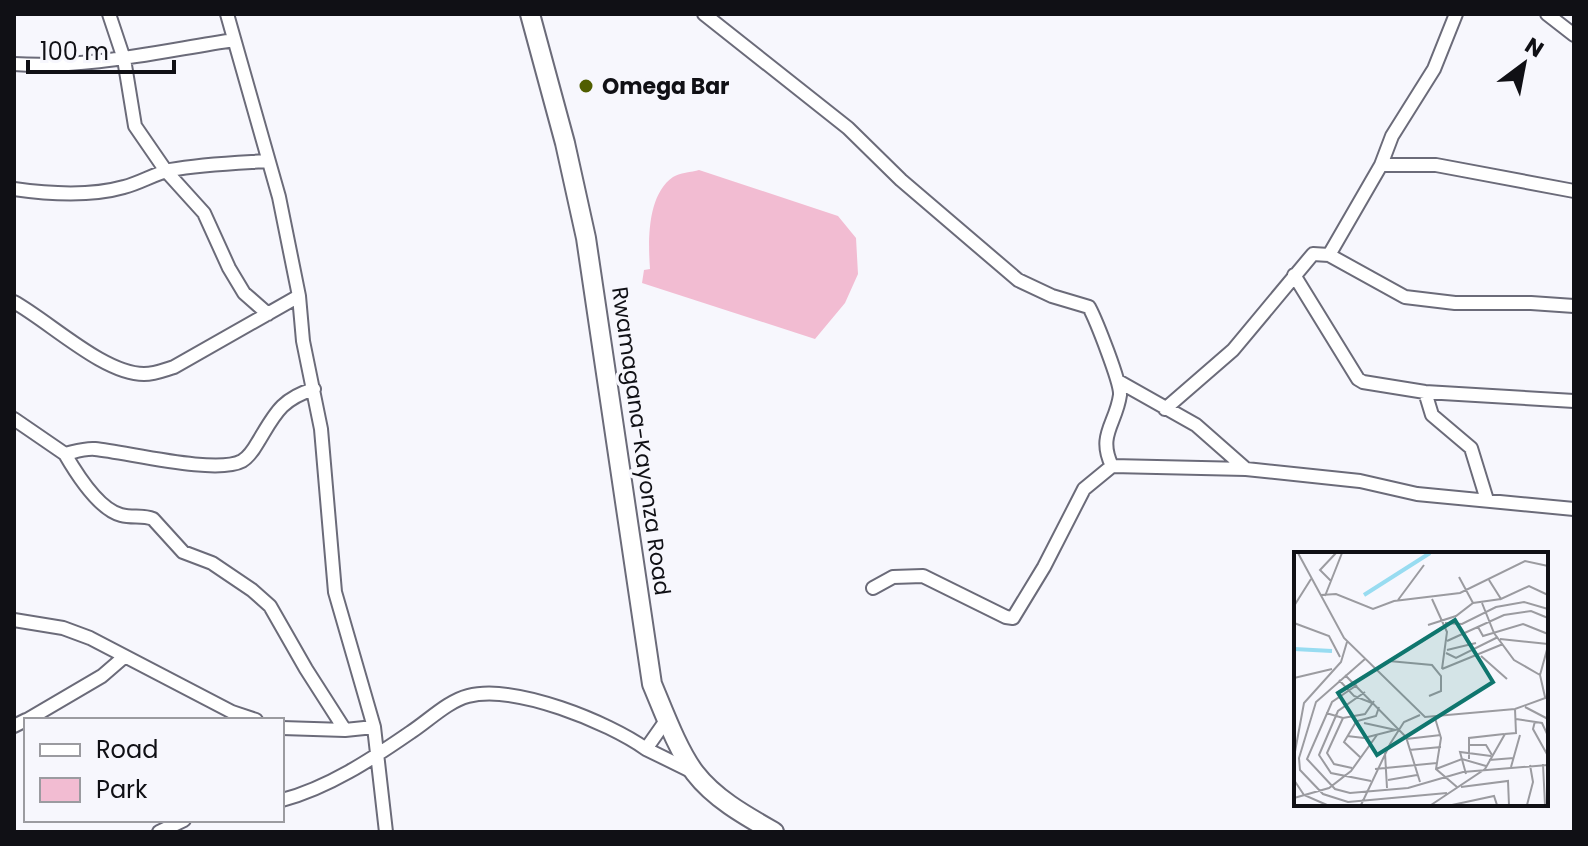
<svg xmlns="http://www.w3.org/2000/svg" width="1588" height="846" viewBox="0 0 1588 846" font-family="Poppins,sans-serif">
<rect width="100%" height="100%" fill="#f7f7fd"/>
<path fill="#f2bcd2" d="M 699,170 L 838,216 L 856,238 L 858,274 L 845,303 L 815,339 L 642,283 L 644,270 L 650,269 C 648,241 647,195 673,177 C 679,173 692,172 699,170 Z"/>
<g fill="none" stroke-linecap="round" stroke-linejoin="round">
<defs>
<path id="minor" d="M 109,14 L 124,59 L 135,126 L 166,171 L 204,213 L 229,268 L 244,293 L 268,314
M 227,14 L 279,197 L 299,296 L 303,341 L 321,429 L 335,592 L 374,727 L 386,832
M 704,14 L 848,128 L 901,180 L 1018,280 L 1052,296 L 1089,307 C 1096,320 1121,383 1120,395 C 1116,424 1097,435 1112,466 L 1084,489 L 1044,567 L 1013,618 L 1006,617 L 923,576 L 893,577 L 873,588
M 1547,14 L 1574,35
M 14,64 C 88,69 161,51 234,40
M 1381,165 L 1436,165 L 1574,191
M 14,189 C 49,194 89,197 124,187 C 140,183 154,174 170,170 C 202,164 235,163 268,161
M 1329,255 L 1405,297 L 1455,303 L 1531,303 L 1574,306
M 1294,275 L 1358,379 L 1363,382 L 1425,392 L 1574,401
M 14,302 C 50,322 104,374 144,374 C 155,374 164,370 174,367 L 299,296
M 1118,381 L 1196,425 L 1246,469 L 1360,481 L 1417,494 L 1574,509
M 1425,392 L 1432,415 L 1471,448 L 1487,500
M 1165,409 L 1233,350 L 1313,254 L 1329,255 L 1381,165 L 1392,136 L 1434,69 L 1456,14
M 14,419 L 65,454 C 74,452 85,448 95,449 C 127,452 216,475 242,461 C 249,457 254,449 258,442 C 275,414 281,399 314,389
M 65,454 C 76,473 98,509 121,515 C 132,518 143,515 153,519 L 183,552 L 212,563 L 252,590 L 270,606 L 306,669 L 345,730
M 1112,466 L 1246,469
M 14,620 L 63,628 L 90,638 L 232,712 L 256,720
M 27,720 L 102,676 L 124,657
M 14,726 L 26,720
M 282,728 L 345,730 L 374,727
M 646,749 L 693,772
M 282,800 C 328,788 372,759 411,732 C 428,721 448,701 468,696 C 515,684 608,722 646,749 L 667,719
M 159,832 L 184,820"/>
<path id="highway" d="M 530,14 L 565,143 L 586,238 L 652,684 C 663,710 678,751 695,773 C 715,799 746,816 774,832"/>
</defs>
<use href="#minor" stroke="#6b6b79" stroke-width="16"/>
<use href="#highway" stroke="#6b6b79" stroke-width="22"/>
<use href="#minor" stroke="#fff" stroke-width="12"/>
<use href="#highway" stroke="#fff" stroke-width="18"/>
</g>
<circle fill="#505e00" stroke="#f7f7fd" stroke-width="3" cx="586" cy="86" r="8"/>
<g text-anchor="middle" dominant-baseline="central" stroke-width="7" stroke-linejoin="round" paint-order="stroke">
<g font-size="22" font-weight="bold" fill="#101015" stroke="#f7f7fd" text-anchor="start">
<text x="602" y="86">Omega Bar</text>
</g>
<g font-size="22" fill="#101015" stroke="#f7f7fd">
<text transform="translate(641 441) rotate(82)">Rwamagana-Kayonza Road</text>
</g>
</g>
<g transform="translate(1294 552)">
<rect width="254" height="254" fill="#f7f7fd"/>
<path fill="none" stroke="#98dcf1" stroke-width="4" d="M 70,43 L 136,1M 0,97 L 38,99"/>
<path fill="none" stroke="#9b9ba0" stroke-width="2" d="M 4,1 L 50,86 L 131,165 L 221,157 L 254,145M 165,25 L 179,51M 195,28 L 207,47 L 235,34 L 254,43M 37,29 L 26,18 L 42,1M 27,43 L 42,42 L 79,57 L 100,49 L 166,41 L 231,9 L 254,14M 31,44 L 48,1M 138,47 L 153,80 L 148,117M 104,48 L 130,13M 188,51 L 200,81 L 220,108 L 246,123M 0,54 L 17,27M 0,71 L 35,84 L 46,105M 151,71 L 168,72 L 202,55 L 230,50 L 254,57M 134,73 L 162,64 L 179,51 L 207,47M 184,75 L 189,84 L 229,72 L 254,82M 206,87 L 254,92M 153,89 L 210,63 L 237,59 L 254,66M 153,98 L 182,91M 152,101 L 162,106 L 204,85M 187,104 L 213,127M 71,107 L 22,150 L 5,206 L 6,218 L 29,242 L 54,250 L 153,241M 83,116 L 95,109 L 138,113 L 147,124 L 147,139 L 135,144M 148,117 L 209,92M 51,123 L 112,185 L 126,230M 0,126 L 38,117M 45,128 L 60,144 L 78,151M 63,133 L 38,150 L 13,207 L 41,237 L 56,241 L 114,236 L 169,220 L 254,213M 71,140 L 44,159 L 25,203 L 37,221 L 77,229M 251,145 L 246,123 L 254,94M 231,155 L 254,167M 32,161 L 49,166 L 71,162 L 80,149M 49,166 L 33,201 L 40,212 L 58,216M 141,166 L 147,186 L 142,217 L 163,235M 222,167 L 248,171 L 254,184M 241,169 L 239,177 L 254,204M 60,170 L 82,164 L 85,155M 62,170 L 50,190 L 67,206M 70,171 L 102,178M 53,184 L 70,186 L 105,177M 112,187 L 147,183M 175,193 L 192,193 L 198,203M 115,198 L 147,195M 91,201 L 93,236M 0,205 L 10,151 L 47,110 L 53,90M 175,207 L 175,186 L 210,182M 195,208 L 220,206M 249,212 L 251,253M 217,215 L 226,183M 81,217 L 143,211M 142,217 L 168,207 L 192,214M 172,222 L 166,200 L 197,204M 0,228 L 10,243 L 33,253M 94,228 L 123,223M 167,235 L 214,229 L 215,253M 0,246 L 35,236 L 57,219 L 83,183M 67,253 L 96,192 L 110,170 L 126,163M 137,253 L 191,217 L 211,182 L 222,181 L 221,157M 158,253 L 200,244 L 203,253M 233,253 L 239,230 L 236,213"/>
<path fill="#0f766e" fill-opacity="0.15" stroke="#0f766e" stroke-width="4" d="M 161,68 L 199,130 L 83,203 L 44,141 Z"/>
<rect width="254" height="254" fill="none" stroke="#101015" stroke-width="4"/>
</g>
<rect width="1588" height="846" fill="none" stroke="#101015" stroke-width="32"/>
<rect x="24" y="718" width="260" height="104" fill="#f7f7fd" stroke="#9b9ba0" stroke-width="2"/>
<rect x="40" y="744" width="40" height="12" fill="#ffffff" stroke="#9b9ba0" stroke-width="2"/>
<text x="96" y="758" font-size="24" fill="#101015">Road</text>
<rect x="40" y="778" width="40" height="24" fill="#f2bcd2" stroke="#9b9ba0" stroke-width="2"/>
<text x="96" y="798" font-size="24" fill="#101015">Park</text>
<g transform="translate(1524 64) rotate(32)" stroke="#f7f7fd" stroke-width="6" paint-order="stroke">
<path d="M0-6L14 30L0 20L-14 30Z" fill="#101015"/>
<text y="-12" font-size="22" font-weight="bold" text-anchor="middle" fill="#101015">N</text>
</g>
<path d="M28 60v12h146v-12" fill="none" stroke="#101015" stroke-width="4"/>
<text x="40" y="60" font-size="24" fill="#101015" stroke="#f7f7fd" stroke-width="6" paint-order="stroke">100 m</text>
</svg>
